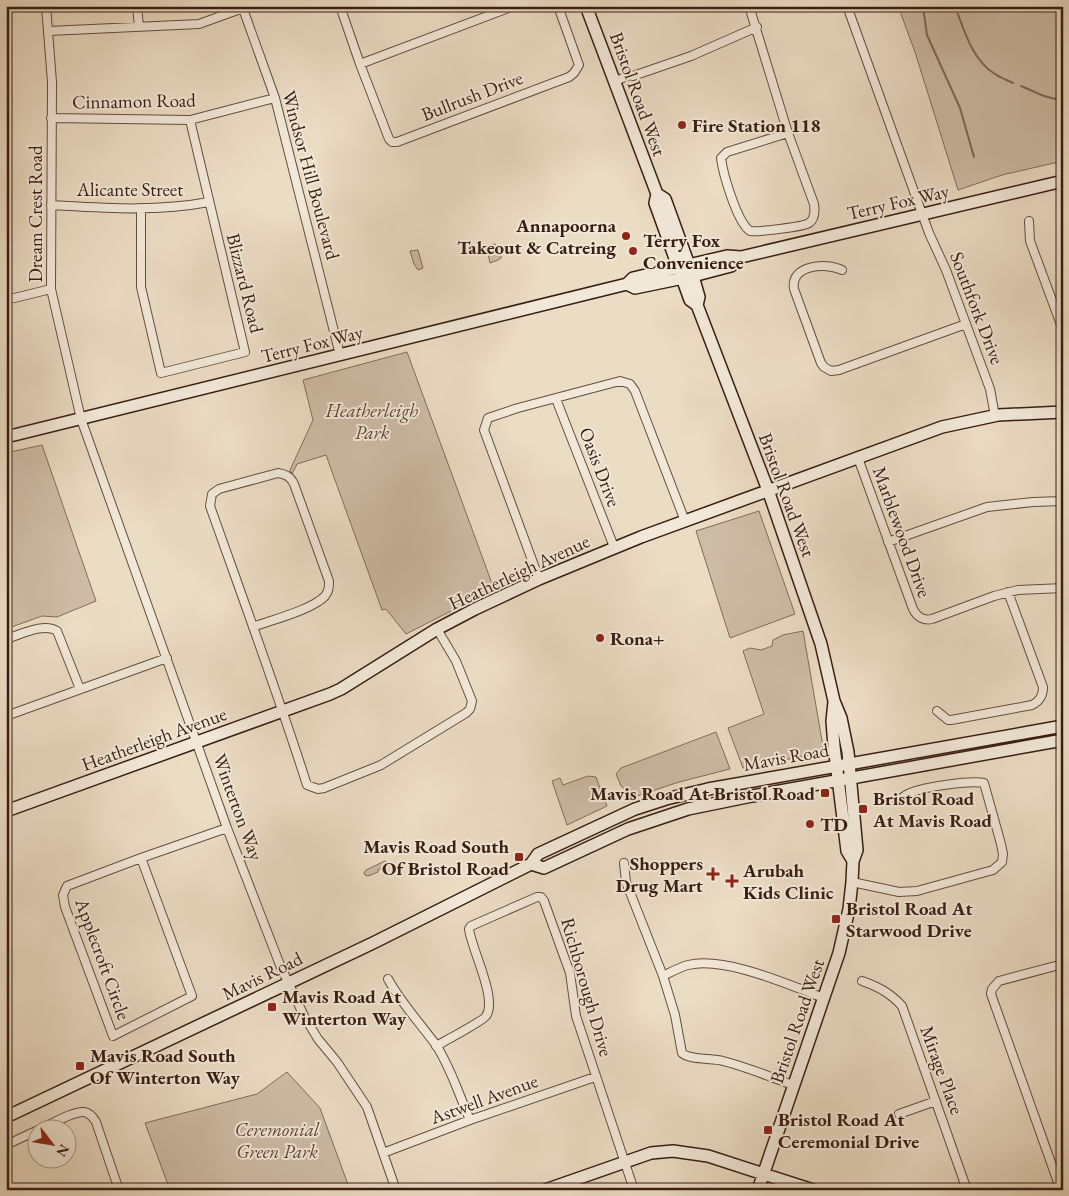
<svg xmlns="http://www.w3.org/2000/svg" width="1069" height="1196" viewBox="0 0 1069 1196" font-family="'EB Garamond',serif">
<rect width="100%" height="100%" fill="#ebdcc4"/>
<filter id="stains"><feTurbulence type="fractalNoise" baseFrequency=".004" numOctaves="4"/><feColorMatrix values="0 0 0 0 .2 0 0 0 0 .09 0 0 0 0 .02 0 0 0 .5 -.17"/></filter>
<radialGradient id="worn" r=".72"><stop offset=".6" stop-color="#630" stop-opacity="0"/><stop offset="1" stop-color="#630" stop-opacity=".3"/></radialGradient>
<path fill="#cdbca6" stroke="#836c5c" d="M 898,6 L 1063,6 L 1063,161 L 1002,175 L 958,190 L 915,52 Z
M 495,244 L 501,252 L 501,258 L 498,260 L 490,263 L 487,249 L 489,245 Z
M 418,250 L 423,268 L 418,270 L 414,264 L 410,251 Z
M 407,352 L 494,589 L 406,634 L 386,609 L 382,610 L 326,455 L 297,464 L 292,474 L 290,470 L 313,420 L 303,380 Z
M 42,445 L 96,601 L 57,617 L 42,616 L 6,629 L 6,453 Z
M 759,511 L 795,614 L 730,638 L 696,531 Z
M 803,631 L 824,752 L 743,768 L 728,728 L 764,714 L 743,651 L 750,648 L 761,650 L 772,646 L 773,640 L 783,635 Z
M 716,732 L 730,769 L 679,782 L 634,797 L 621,786 L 616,774 L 621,768 Z
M 588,776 L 596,777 L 607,806 L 567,825 L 552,781 L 560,778 L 563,785 Z
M 385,861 L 388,864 L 378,870 L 378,872 L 368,876 L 365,875 L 364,873 L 366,870 Z
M 287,1072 L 320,1108 L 350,1190 L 170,1190 L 145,1123 L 257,1094 Z"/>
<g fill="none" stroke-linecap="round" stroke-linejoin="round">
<path stroke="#7f6958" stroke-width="2" d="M 923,6 L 927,35 L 960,108 L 974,157
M 955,6 C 964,30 972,60 995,74 C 1001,78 1007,80 1013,83
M 1021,86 L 1044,96 L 1063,101"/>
<defs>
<path id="street" d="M 46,6 L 52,82 L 51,289 L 81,419 L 227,828 L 280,965 L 304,1016 L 318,1039 L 337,1062 L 367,1107 L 396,1190
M 137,6 L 139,27
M 242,6 L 275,98 L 340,355
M 340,6 L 360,64 L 389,139 L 392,142 L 397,142 L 569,77 L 574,73 L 579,65 L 558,6
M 749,6 L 788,133
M 847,6 L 929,233 L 946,270 L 990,389 L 995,416
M 49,31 L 199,24 L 246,7
M 360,64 L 514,6
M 614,82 L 629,75 L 633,76 L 691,56 L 757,27
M 51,118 L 190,120 L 275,98
M 788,133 L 814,204 C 815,211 815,219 809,223 C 803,227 758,232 750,231 C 737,222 723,174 721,158 L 727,152 Z
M 51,205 C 105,208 155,212 209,202
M 141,209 L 141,287 L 161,373 L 245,352 L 190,120
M 1029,221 L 1030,241 L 1063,330
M 842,270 C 826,262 790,265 794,289 L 821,363 L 824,367 L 831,371 L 839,370 L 966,324
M 6,300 L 51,289
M 556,399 L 614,547
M 858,458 L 913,609 C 917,617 924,621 932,619 L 994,596 L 1018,590 L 1063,588
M 888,542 L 987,507 L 1033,502 L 1063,501
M 539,579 L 484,430 L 488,418 L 518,408 L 620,381 L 630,384 L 635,391 L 685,521
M 253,627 C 271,620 312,610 325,596 C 329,591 329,587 329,581 L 294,484 C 290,476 285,474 278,473 L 219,489 L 212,494 L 210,506 C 243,599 277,691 307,785 L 318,789 L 324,788 L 381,765 L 466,713 L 470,709 L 472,701 L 456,661 L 437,629
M 6,639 C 20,635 44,622 57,631 L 80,689
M 937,711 L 948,720 L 951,720 L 1032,705 C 1040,701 1043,696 1043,687 L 1008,592
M 6,716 L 167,658
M 141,858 L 67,886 L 63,895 L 65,907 L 113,1036 L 192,996 L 141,858 L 227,828
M 624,863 L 626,882 L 663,976 L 675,1015 L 682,1053 C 689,1060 712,1058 723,1061 C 747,1067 770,1077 793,1085
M 852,882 L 899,892 L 917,891 L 993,870 L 1002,862 L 1003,854 L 1001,844 L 984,783 C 970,780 924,787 910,793 C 905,795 901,799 897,801
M 663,976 C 671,972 680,967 688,965 C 725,956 789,985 824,998
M 388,979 C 401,1003 420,1023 436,1045 C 451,1068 459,1095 470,1120
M 862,981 C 879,987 890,993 902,1006 L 967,1190
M 436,1046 C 445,1041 483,1021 486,1016 C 498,999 471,948 469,929 L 471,926 L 537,897 L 541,897 L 544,901 L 570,973 L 576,1016 L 634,1190
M 899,1114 L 936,1101
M 42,1128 C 52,1124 73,1111 84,1112 C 90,1113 93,1117 96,1122 L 119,1190
M 6,1145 L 38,1130
M 383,1153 L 470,1120 L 595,1077
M 1060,1188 L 991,994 L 992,989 L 999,981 L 1063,964"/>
<path id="secondary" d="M 586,6 L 657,194 L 655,203 L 690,300 L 697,305
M 657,194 L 665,199 L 693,276 L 699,297 L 697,305 L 768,490 L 821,644 L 834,701 L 841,718 L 848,752 L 857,850 L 853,861 L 852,882 L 849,909 L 839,953 L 758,1190
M 627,284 L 635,288 L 693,276 L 731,266 L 741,257
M 6,437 L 627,284 L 633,278 L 727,256 L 741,257 L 1063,181
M 834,702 L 832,721 L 834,746 L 847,851 L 853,861
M 6,811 L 330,694 L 341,689 L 437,629 L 475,609 L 539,579 L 641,537 L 942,427 L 998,415 L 1063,412
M 531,864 L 544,868 L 628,829 L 688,809 L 752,796 L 1063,740
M 6,1117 L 373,943 L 531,864 L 538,854 L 635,809 L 666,799 L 708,789 L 1063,726
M 545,1190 L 651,1153 L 673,1151 L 708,1156 L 813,1190
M 1056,1190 L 1063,1187"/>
</defs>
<use href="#street" stroke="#664d3e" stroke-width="10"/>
<use href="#secondary" stroke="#391d12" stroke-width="14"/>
<use href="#street" stroke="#f2e8d9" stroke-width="8"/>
<use href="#secondary" stroke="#f2e8d9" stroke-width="11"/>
</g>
<g fill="#8f2418" stroke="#f2e8d9" stroke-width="2">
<circle cx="682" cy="125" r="5"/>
<circle cx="626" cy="236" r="5"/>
<circle cx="633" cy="251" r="5"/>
<circle cx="600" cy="638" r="5"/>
<rect x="820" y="788" width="10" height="10" rx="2.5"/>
<rect x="858" y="804" width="10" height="10" rx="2.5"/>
<circle cx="810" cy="824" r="5"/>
<rect x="514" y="852" width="10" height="10" rx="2.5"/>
<path d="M710.5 866.5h5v5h5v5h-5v5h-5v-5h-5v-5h5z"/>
<path d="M729.5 873.5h5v5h5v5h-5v5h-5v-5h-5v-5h5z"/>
<rect x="831" y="914" width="10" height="10" rx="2.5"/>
<rect x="267" y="1002" width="10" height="10" rx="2.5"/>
<rect x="75" y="1061" width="10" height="10" rx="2.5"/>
<rect x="763" y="1125" width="10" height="10" rx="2.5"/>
</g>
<g text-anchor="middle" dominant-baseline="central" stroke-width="4" stroke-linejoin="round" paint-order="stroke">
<g font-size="19" fill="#391d12" stroke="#f2e8d9">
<text transform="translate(638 94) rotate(70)">Bristol Road West</text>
<text transform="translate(472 96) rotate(-21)">Bullrush Drive</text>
<text transform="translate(134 101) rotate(-1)">Cinnamon Road</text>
<text transform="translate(311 175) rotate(75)">Windsor Hill Boulevard</text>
<text x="130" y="189">Alicante Street</text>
<text transform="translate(898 202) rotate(-13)">Terry Fox Way</text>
<text transform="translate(35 214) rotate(-90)">Dream Crest Road</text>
<text transform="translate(245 283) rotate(76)">Blizzard Road</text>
<text transform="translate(977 308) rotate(69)">Southfork Drive</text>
<text transform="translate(312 344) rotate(-14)">Terry Fox Way</text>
<text transform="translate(600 467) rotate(69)">Oasis Drive</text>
<text transform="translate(787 495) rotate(70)">Bristol Road West</text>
<text transform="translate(902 532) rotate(70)">Marblewood Drive</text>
<text transform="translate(519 572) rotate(-25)">Heatherleigh Avenue</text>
<text transform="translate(154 739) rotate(-20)">Heatherleigh Avenue</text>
<text transform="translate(786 757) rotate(-10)">Mavis Road</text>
<text transform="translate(238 807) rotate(70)">Winterton Way</text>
<text transform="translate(103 959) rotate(70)">Applecroft Circle</text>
<text transform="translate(262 976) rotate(-26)">Mavis Road</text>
<text transform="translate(587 987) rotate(74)">Richborough Drive</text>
<text transform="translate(797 1021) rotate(-71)">Bristol Road West</text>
<text transform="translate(942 1070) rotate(70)">Mirage Place</text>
<text transform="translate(484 1099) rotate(-20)">Astwell Avenue</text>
</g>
<g font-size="19" font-weight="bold" fill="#391d12" stroke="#f2e8d9" text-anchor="start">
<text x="692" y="125">Fire Station 118</text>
<text x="616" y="225" text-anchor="end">Annapoorna<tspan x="616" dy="22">Takeout &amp; Catreing</tspan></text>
<text x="643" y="240">Terry Fox<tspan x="643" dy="22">Convenience</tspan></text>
<text x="610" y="638">Rona+</text>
<text x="815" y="793" text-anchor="end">Mavis Road At Bristol Road</text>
<text x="873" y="798">Bristol Road<tspan x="873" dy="22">At Mavis Road</tspan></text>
<text x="820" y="824">TD</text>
<text x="509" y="846" text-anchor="end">Mavis Road South<tspan x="509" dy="22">Of Bristol Road</tspan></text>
<text x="703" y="863" text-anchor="end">Shoppers<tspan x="703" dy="22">Drug Mart</tspan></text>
<text x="743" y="870">Arubah<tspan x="743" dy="22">Kids Clinic</tspan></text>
<text x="846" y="908">Bristol Road At<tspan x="846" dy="22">Starwood Drive</tspan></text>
<text x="282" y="996">Mavis Road At<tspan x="282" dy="22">Winterton Way</tspan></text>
<text x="90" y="1055">Mavis Road South<tspan x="90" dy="22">Of Winterton Way</tspan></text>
<text x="778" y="1119">Bristol Road At<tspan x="778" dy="22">Ceremonial Drive</tspan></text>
</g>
<g font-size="19" font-style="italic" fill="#5e4537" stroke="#f2e8d9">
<text x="372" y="410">Heatherleigh<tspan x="372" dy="22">Park</tspan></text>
<text x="277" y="1129">Ceremonial<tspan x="277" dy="22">Green Park</tspan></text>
</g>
</g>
<rect width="1069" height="1196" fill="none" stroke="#ebdcc4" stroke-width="25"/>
<rect x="8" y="8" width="1054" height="1181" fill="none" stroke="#391d12" stroke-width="2.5"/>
<rect x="12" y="12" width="1044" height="1171" fill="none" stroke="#391d12"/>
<g transform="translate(52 1144) rotate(121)"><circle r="24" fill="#f2e8d9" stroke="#a89789"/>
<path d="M0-4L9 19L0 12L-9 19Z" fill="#8f2418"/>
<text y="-8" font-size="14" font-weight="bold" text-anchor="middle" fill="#391d12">N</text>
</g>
<rect width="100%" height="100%" filter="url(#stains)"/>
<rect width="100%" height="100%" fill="url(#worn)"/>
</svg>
